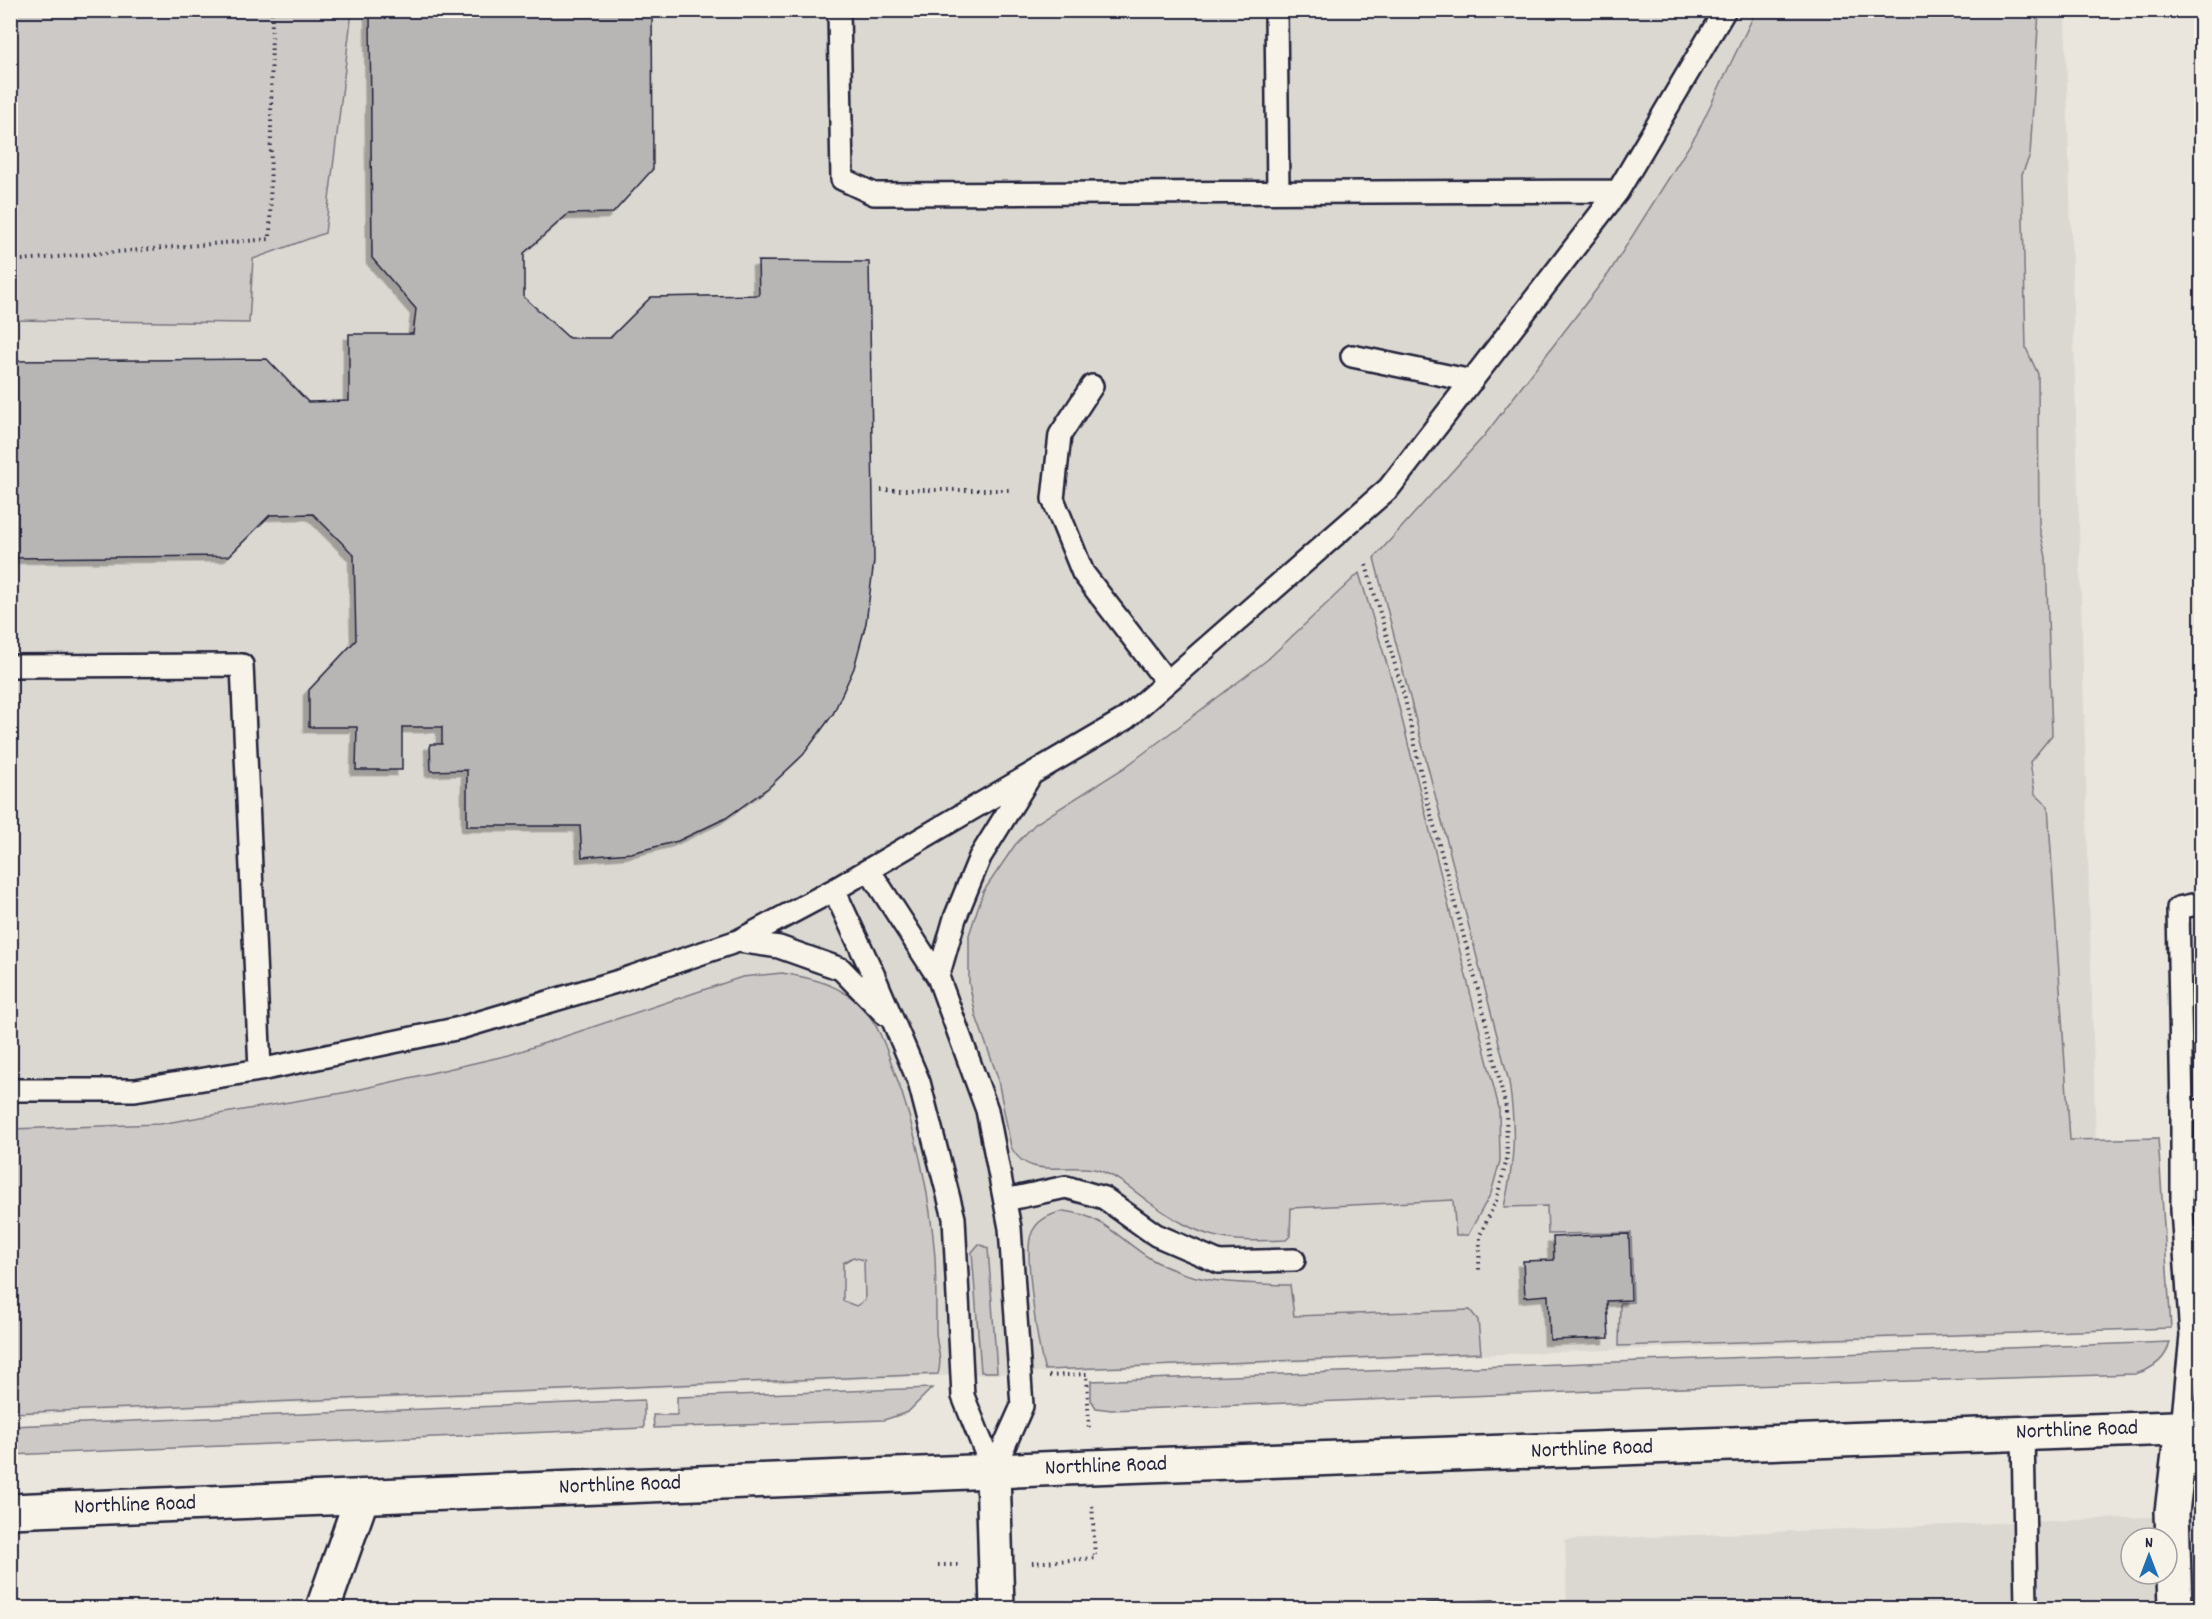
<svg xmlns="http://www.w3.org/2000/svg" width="2212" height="1619" viewBox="0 0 2212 1619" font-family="Dekko,sans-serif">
<defs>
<filter id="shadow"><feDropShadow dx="-5.5" dy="5.5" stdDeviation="0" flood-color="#0004"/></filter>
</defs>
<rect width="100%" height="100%" fill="#eae6de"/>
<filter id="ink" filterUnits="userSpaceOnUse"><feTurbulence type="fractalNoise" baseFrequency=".0167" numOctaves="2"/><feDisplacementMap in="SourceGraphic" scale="12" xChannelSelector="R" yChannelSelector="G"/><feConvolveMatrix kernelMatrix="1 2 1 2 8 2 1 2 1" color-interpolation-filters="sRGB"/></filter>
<g filter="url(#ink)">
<path fill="#dbd8d2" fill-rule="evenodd" d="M 10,11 L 2065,11 L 2101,1331 L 939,1376 L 11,1415 Z
M 2201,1515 L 2201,1608 L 1567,1608 L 1565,1540 ZM 2131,1538 L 2167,1538 L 2167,1574 L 2131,1574 Z"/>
<path fill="#cdc9c6" stroke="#787680" stroke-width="1.5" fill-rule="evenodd" d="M 11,10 L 352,11 L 325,233 L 253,259 L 249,323 L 11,320 Z
M 1756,11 L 2039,11 L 2030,155 L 2022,174 L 2026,348 L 2038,374 L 2039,526 L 2046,557 L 2052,735 L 2030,762 L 2035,794 L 2048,806 L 2070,1140 L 2158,1138 L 2171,1328 L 1619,1346 L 1620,1303 L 1633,1302 L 1631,1233 L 1548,1234 L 1547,1206 L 1504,1207 C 1515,1159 1516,1130 1509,1082 L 1374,558 L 1484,436 L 1609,273 L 1696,135 Z
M 1359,573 L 1394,687 L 1499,1108 L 1500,1161 L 1491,1193 L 1468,1235 L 1456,1235 L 1453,1200 L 1291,1208 L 1290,1236 L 1286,1240 C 1223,1243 1202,1239 1149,1202 C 1133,1190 1117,1176 1098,1170 C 1067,1161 1029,1182 1011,1147 L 997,1075 L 976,1016 L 969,983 L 969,935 L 983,892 L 1015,845 L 1035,824 L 1124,768 L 1267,660 Z
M 782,973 C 812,978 843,985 864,1009 C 879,1026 886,1048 894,1070 C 915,1128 930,1194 935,1257 C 936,1281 936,1305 936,1330 C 936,1346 943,1358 938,1374 L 11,1413 L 11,1129 L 160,1124 L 348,1092 L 509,1055 L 742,977 ZM 853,1257 L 864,1260 L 865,1300 L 856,1306 L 843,1301 L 843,1263 Z
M 1063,1211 C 1102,1214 1120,1240 1151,1259 C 1194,1285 1242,1283 1290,1285 L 1294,1316 L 1470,1310 L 1478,1320 L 1481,1353 L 1045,1370 C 1038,1350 1024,1253 1031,1235 C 1036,1220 1049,1215 1063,1211 Z
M 979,1244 L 988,1248 L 997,1372 L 981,1372 L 972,1252 Z
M 2170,1342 C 2166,1360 2153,1369 2135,1374 L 1620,1390 L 1111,1410 L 1096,1408 L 1091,1400 L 1091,1381 Z
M 932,1388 L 908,1412 L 884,1420 L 654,1428 L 653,1415 L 677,1415 L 677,1397 Z
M 644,1400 L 644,1428 L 11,1455 L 11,1426 Z"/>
<path fill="#b8b6b5" stroke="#22223b" stroke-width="1.5" filter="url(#shadow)" d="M 370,10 L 652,10 L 653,169 L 613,213 L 568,214 L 524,253 L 524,297 L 569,338 L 610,338 L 651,297 L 759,295 L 758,261 L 869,262 L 874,561 L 866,623 L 854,668 L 833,714 L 803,755 L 768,788 L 726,818 L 678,841 L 631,853 L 582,857 L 580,826 L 467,826 L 467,770 L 431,771 L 430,744 L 442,744 L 442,727 L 402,727 L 402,770 L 356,770 L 357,727 L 309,727 L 309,690 L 356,640 L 354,555 L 313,514 L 270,515 L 229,556 L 10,558 L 10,361 L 267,359 L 308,402 L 349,401 L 349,334 L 413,334 L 416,309 L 372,258 Z
M 2194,1166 L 2202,1166 L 2202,1276 L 2196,1276 Z
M 1629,1234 L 1631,1300 L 1607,1301 L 1609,1338 L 1550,1340 L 1548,1295 L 1525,1297 L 1523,1261 L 1554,1260 L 1553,1237 Z
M 1494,1600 L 1494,1608 L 1427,1608 L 1426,1603 Z"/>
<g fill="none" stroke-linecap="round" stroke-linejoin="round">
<defs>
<path id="service" d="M 839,10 L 842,179 L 874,194 L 1618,191
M 1276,10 L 1278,192
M 1352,356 L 1472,381
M 1092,386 L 1060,435 L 1053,499 L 1083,573 L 1167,682
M 10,666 L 242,665 L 260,1070
M 869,870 L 938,977 L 987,1110 L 1010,1228 L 1022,1406 L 993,1471
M 834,890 L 874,976 L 919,1082 L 954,1218 L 963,1396 L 993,1471
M 2202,903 L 2178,908 L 2182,1111 L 2202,1111
M 738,941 L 779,947 L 841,969 L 885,1014
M 938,977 L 955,918 L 980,857 L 1029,778
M 10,1090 L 135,1090 L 260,1070 L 460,1028 L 619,981 L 738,941 L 834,890 L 1125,719 L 1389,488 L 1618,191 L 1725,10
M 1005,1200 L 1066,1187 L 1104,1198 L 1156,1235 L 1219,1262 L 1294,1260
M 2182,1428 L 2191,1336 L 2182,1210 L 2182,1111
M 2023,1432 L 2026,1608"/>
<path id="minor" d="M 993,1471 L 997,1608
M 323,1608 L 362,1497
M 2175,1608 L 2172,1512 L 2182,1428"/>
<path id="secondary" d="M 10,1511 L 1090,1467 L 2202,1427"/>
</defs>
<use href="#service" stroke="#22223b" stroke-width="26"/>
<use href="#minor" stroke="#22223b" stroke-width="38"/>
<use href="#secondary" stroke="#22223b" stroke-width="38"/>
<path stroke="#22223b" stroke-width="4" stroke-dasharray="1.5 4.5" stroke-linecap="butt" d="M 10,261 L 270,239 L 272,10
M 881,490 L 1010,490
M 1366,565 L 1405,699 L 1426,796 L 1479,993 L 1506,1108 L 1507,1159 L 1496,1201 L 1480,1235 L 1479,1271
M 1049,1376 L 1087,1374 L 1089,1431
M 1032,1563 L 1095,1558 L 1092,1502
M 938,1565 L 962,1565"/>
<use href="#service" stroke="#f7f3e8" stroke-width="21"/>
<use href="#minor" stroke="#f7f3e8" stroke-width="33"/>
<use href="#secondary" stroke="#f7f3e8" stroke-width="33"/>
</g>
</g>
<g text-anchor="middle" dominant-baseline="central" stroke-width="6" stroke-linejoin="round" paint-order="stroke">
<g font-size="22" fill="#22223b" stroke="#f7f3e8">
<text transform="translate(2077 1431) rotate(-2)">Northline Road</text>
<text transform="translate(1592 1450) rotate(-2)">Northline Road</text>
<text transform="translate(1106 1467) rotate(-2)">Northline Road</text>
<text transform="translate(620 1486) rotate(-2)">Northline Road</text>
<text transform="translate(135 1506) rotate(-2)">Northline Road</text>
</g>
</g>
<rect width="2212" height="1619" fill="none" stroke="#f7f3e8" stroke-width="36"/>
<rect x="18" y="18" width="2176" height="1583" fill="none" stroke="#22223b" stroke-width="2" filter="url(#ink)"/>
<g transform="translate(2149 1556)"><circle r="28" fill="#f7f3e8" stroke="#a29fa3" stroke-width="1.5"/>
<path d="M0-4.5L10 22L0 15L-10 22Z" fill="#1f6fb2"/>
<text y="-9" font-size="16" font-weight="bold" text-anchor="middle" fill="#22223b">N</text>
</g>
</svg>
